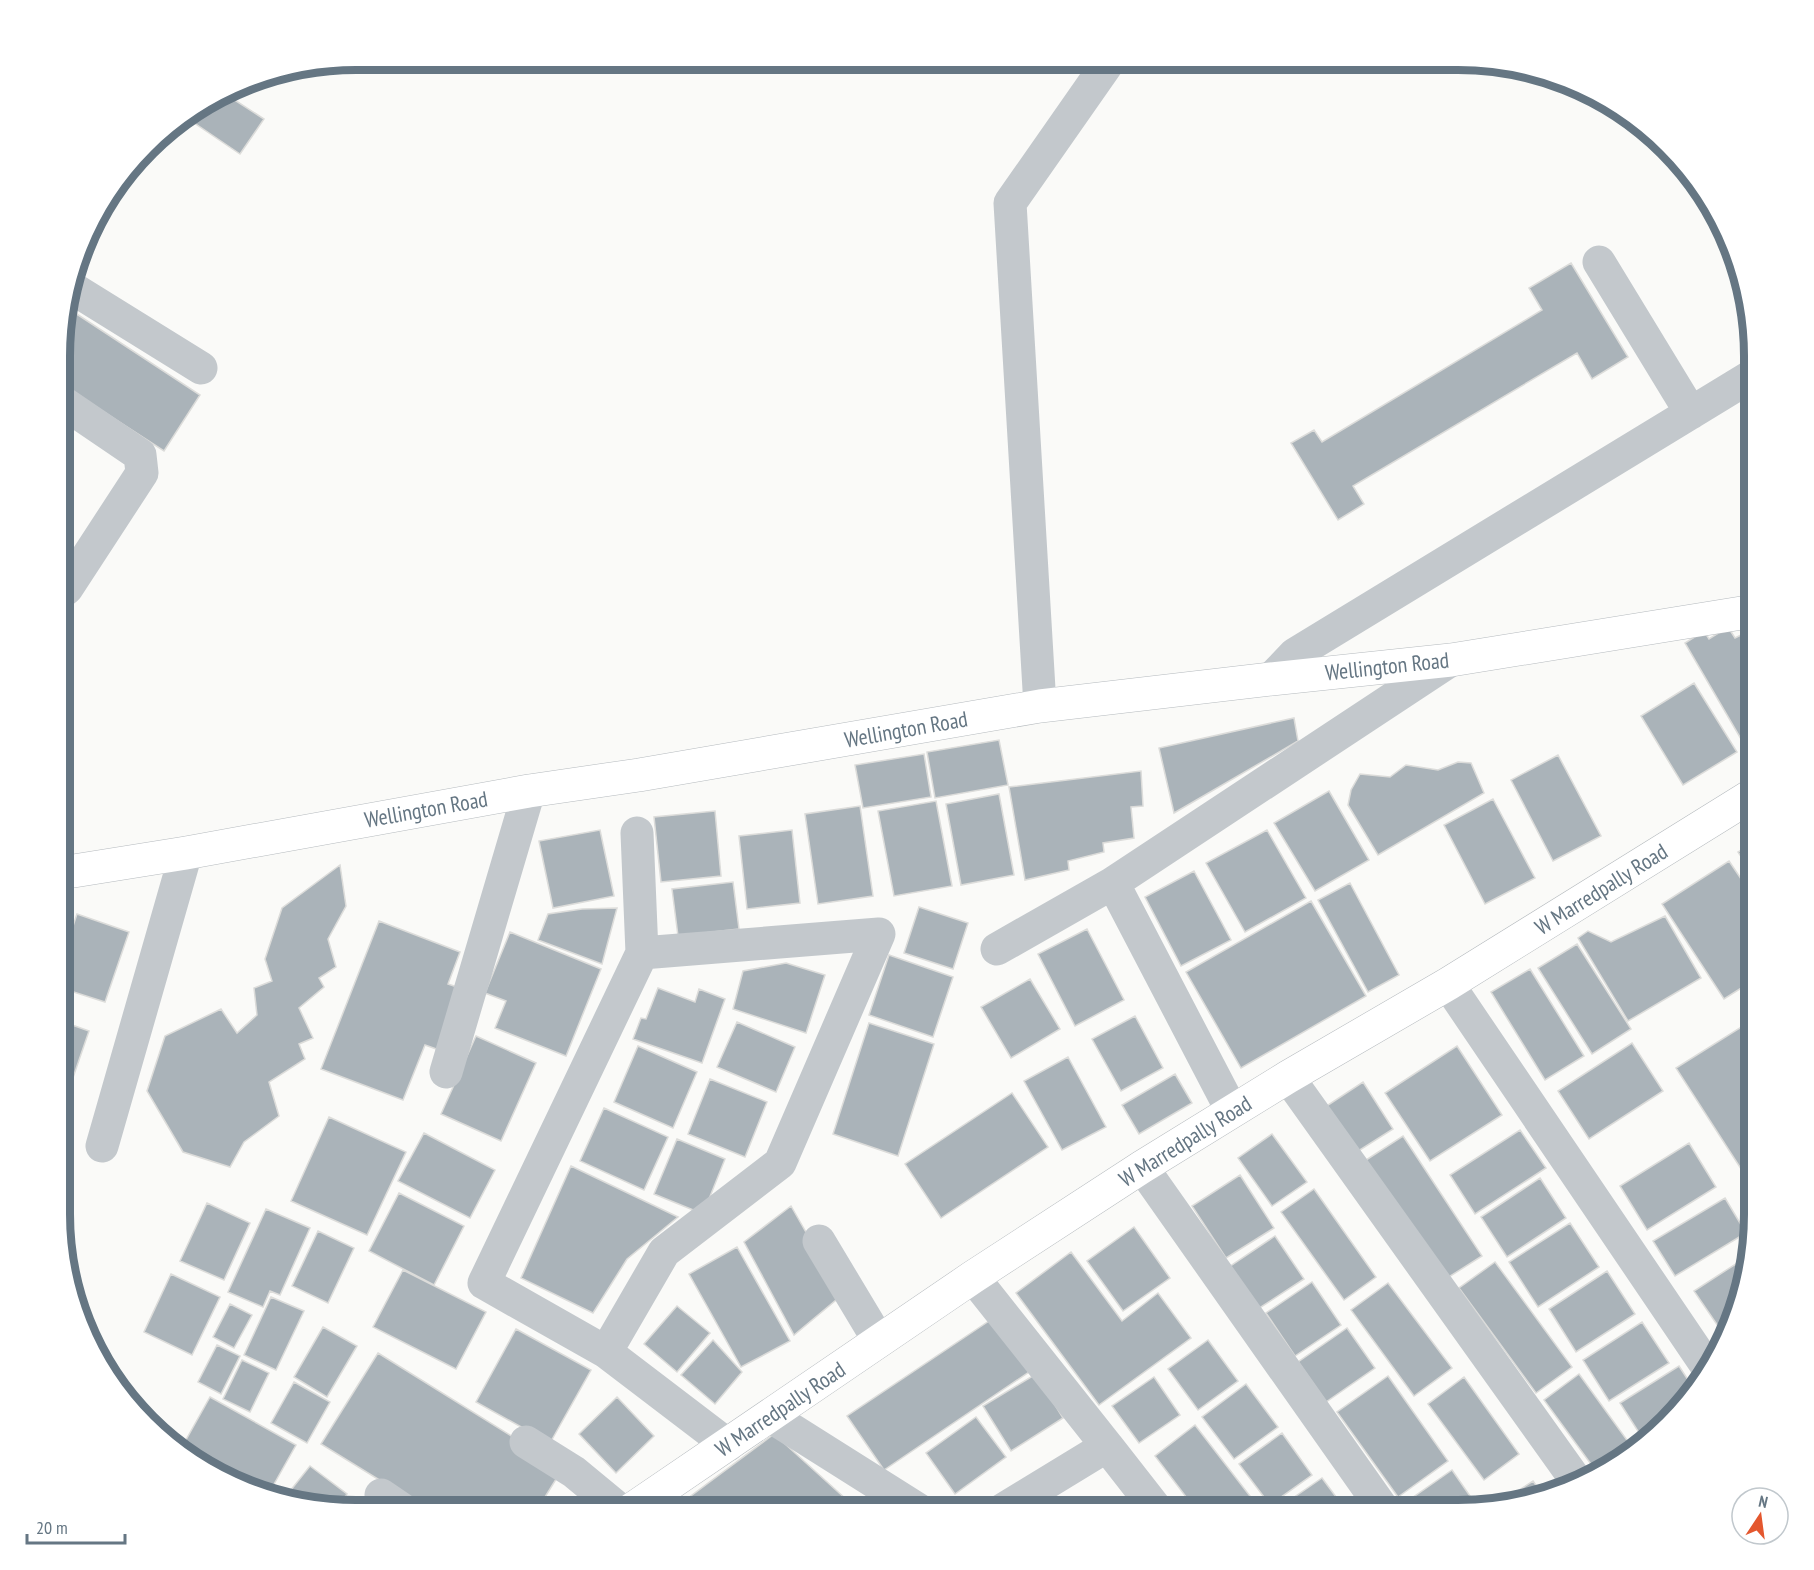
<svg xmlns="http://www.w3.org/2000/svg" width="1814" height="1570" viewBox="0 0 1814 1570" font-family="'PT Sans Narrow',sans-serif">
<rect width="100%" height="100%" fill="#fafaf8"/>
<path fill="#aab3b9" stroke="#dcdcda" stroke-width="1.5" d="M 227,95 L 264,119 L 240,154 L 187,118 Z
M 1571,263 L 1628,357 L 1592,379 L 1577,353 L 1353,486 L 1364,504 L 1338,520 L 1291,443 L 1314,430 L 1322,442 L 1542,310 L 1529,288 Z
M 66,307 L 200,395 L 164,451 L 62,385 L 63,317 Z
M 1728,627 L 1735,638 L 1743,634 L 1748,641 L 1754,638 L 1754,748 L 1748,751 L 1685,643 L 1704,631 L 1709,639 Z
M 1694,683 L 1737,752 L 1683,785 L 1641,716 Z
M 1294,718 L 1298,741 L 1174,813 L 1159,748 Z
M 999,740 L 1008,785 L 935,798 L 927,752 Z
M 924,754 L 931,797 L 863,808 L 855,765 Z
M 1558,755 L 1601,836 L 1553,861 L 1511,780 Z
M 1458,762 L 1471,763 L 1484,793 L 1378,855 L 1348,805 L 1351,790 L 1360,774 L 1390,777 L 1406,765 L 1438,770 Z
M 1141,771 L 1143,806 L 1131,807 L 1134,838 L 1103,843 L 1104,852 L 1068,861 L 1069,870 L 1025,880 L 1009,787 Z
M 1329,791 L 1369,860 L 1315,891 L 1274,823 Z
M 999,794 L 1014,875 L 961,885 L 946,804 Z
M 1493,799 L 1535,878 L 1485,904 L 1444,825 Z
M 936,801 L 952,886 L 894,896 L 878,811 Z
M 860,806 L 873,896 L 818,904 L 805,814 Z
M 715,811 L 721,876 L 661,882 L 654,817 Z
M 600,830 L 614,896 L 553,908 L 539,841 Z
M 792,830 L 800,903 L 747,909 L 739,836 Z
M 1267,830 L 1306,898 L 1245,932 L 1206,863 Z
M 1754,843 L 1754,876 L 1738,852 Z
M 1729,861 L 1754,898 L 1754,980 L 1724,999 L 1662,904 Z
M 340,865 L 346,906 L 328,939 L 336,967 L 319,978 L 324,987 L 299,1008 L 313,1038 L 299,1044 L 305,1059 L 269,1082 L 279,1116 L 244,1142 L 230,1167 L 183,1152 L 147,1091 L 165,1036 L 221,1009 L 237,1033 L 257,1015 L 254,988 L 272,981 L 265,959 L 282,908 Z
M 1194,871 L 1231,940 L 1181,966 L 1145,897 Z
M 733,882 L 739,929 L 678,936 L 672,889 Z
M 1350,883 L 1399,975 L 1368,992 L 1318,900 Z
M 1311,901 L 1366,996 L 1241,1068 L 1186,972 Z
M 919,907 L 968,923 L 953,969 L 904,953 Z
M 617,908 L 602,964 L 538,940 L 548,914 L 582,909 Z
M 77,914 L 129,932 L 105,1002 L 61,988 L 61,962 Z
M 1665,916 L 1701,978 L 1628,1021 L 1578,938 L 1588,931 L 1611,942 Z
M 379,921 L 460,952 L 448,984 L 466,990 L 442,1051 L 425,1045 L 403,1100 L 321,1069 Z
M 1087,929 L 1124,1000 L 1075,1026 L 1038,954 Z
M 510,932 L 601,969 L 566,1056 L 495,1028 L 506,1001 L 485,993 Z
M 1577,944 L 1631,1029 L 1592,1054 L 1538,968 Z
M 889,955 L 953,977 L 933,1037 L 869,1015 Z
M 786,963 L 825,975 L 806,1033 L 733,1009 L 743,971 Z
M 1530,969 L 1584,1056 L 1545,1080 L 1491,992 Z
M 1030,979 L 1060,1029 L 1011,1058 L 981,1007 Z
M 658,988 L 695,1002 L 699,989 L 725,999 L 702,1063 L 633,1039 L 641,1018 L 646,1019 Z
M 1135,1016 L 1163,1068 L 1121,1091 L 1092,1039 Z
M 1754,1019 L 1754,1110 L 1753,1109 L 1742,1116 L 1754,1135 L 1754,1189 L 1676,1068 Z
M 61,1021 L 89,1031 L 66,1098 L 61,1096 Z
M 737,1022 L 795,1047 L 776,1092 L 717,1067 Z
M 869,1023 L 934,1044 L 898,1156 L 833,1134 Z
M 476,1036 L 536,1063 L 501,1141 L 441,1114 Z
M 1632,1043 L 1663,1091 L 1589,1139 L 1558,1091 Z
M 638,1046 L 697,1072 L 673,1128 L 614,1102 Z
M 1457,1046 L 1502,1115 L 1430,1161 L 1385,1093 Z
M 1068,1057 L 1106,1127 L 1062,1150 L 1024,1081 Z
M 1175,1074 L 1192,1103 L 1139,1134 L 1122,1105 Z
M 710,1079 L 767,1102 L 745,1157 L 688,1134 Z
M 1363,1082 L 1393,1129 L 1352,1155 L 1322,1109 Z
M 1012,1093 L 1048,1147 L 941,1218 L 905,1164 Z
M 604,1108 L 668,1137 L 644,1190 L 580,1161 Z
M 329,1117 L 406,1152 L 367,1235 L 291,1201 Z
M 1520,1130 L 1546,1168 L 1475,1214 L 1450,1175 Z
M 424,1133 L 495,1170 L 470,1218 L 398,1181 Z
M 1272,1134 L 1307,1182 L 1272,1206 L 1238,1158 Z
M 1403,1136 L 1482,1256 L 1444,1280 L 1366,1160 Z
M 677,1139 L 725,1159 L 703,1214 L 654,1194 Z
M 1689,1143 L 1716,1187 L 1647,1230 L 1620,1186 Z
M 571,1166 L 678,1217 L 627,1259 L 593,1313 L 521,1278 Z
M 1240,1175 L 1274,1228 L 1226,1258 L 1192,1206 Z
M 1540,1178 L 1566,1218 L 1507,1257 L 1481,1217 Z
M 1314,1189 L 1376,1277 L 1344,1300 L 1281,1212 Z
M 399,1193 L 464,1226 L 434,1285 L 369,1251 Z
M 1725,1198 L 1746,1233 L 1675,1276 L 1653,1241 Z
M 207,1203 L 250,1223 L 224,1280 L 180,1261 Z
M 791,1206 L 842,1295 L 794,1335 L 744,1242 Z
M 266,1209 L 310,1228 L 280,1295 L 270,1291 L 263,1307 L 228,1292 Z
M 1570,1223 L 1599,1267 L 1538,1307 L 1509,1262 Z
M 1134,1227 L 1170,1278 L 1123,1311 L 1087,1261 Z
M 318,1231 L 354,1248 L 328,1303 L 292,1286 Z
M 1275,1236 L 1304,1279 L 1258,1309 L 1229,1267 Z
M 737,1247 L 790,1341 L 741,1367 L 689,1274 Z
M 1071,1252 L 1122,1321 L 1158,1293 L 1191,1338 L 1099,1405 L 1016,1293 Z
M 1745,1258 L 1733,1320 L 1720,1329 L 1694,1291 Z
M 1495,1262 L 1572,1367 L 1536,1393 L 1459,1288 Z
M 403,1270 L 486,1312 L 456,1369 L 373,1327 Z
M 1607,1271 L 1635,1314 L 1576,1352 L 1549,1309 Z
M 171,1274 L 220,1297 L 192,1355 L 144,1332 Z
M 1312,1282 L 1341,1325 L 1295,1356 L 1266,1313 Z
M 1388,1283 L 1452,1368 L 1414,1396 L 1351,1310 Z
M 271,1297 L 304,1311 L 276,1370 L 244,1355 Z
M 230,1304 L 252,1315 L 234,1348 L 213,1337 Z
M 677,1306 L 710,1333 L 677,1372 L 644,1344 Z
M 992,1319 L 1029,1372 L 884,1470 L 847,1416 Z
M 1642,1322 L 1669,1363 L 1609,1401 L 1583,1360 Z
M 323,1327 L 357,1346 L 327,1397 L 294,1377 Z
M 1347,1328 L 1375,1368 L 1326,1402 L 1298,1362 Z
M 516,1329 L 591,1370 L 550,1443 L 476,1402 Z
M 713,1340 L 742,1372 L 715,1404 L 681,1375 Z
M 1208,1340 L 1238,1381 L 1198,1410 L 1168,1369 Z
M 217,1345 L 240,1356 L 221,1394 L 198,1382 Z
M 378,1353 L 563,1468 L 537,1510 L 428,1510 L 321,1444 Z
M 242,1360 L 269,1373 L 250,1412 L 223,1399 Z
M 1679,1366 L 1692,1386 L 1667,1423 L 1643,1439 L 1620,1403 Z
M 1036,1374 L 1063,1418 L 1011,1451 L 983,1406 Z
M 1579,1374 L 1632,1447 L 1596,1471 L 1544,1400 Z
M 1388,1376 L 1448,1461 L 1398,1497 L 1337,1412 Z
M 1154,1377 L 1180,1415 L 1139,1443 L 1112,1406 Z
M 1464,1377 L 1519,1454 L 1484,1480 L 1428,1404 Z
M 294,1382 L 330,1402 L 307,1443 L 271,1423 Z
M 1246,1384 L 1278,1427 L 1234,1459 L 1202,1417 Z
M 210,1397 L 296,1445 L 269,1493 L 243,1487 L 182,1447 Z
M 617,1397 L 654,1436 L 616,1473 L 579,1434 Z
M 976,1417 L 1006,1457 L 955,1494 L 926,1453 Z
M 1195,1425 L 1260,1509 L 1196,1510 L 1155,1456 Z
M 1282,1433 L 1312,1475 L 1270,1505 L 1239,1464 Z
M 774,1434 L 858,1510 L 672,1510 Z
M 310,1466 L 347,1494 L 338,1506 L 286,1496 Z
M 1452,1470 L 1479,1509 L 1405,1509 L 1402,1505 Z
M 1322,1478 L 1345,1509 L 1277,1509 Z
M 1533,1481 L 1542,1494 L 1496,1505 Z
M 1051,1496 L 1062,1510 L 1034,1510 Z"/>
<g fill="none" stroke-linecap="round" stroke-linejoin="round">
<defs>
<path id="major" d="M 61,873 L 186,853 L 529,791 L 639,775 L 1040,706 L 1271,679 L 1451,660 L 1754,611
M 631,1510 L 973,1277 L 1142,1167 L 1288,1077 L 1448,984 L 1754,794"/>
</defs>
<use href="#major" stroke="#b5babe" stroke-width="34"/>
<path stroke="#c3c8cc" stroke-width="33" d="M 1599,262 L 1691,413
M 72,288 L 201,368
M 62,592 L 67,588 L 142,473 L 140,455 L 62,402
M 1271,679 L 1295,654 L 1753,375
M 1040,706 L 1010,203 L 1110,60
M 637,833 L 642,953 L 484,1283 L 606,1352 L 728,1445
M 1113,883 L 1451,660
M 997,949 L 1113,883 L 1232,1111
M 1448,984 L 1706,1365
M 446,1072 L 529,791
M 1288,1077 L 1578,1483
M 102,1146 L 186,853
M 1142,1167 L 1383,1509
M 819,1241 L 879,1341
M 973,1277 L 1107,1446 L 1002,1510
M 606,1352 L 664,1252 L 780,1163 L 879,934 L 642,953
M 770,1416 L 919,1510
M 526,1442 L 574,1472 L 620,1510
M 1107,1446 L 1157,1510
M 381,1495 L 403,1510"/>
<use href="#major" stroke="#fff" stroke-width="33"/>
</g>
<g text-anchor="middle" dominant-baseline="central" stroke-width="6" stroke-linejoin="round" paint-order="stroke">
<g font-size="22" fill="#657683" stroke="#fff">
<text transform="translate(1387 666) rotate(-6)">Wellington Road</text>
<text transform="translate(906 729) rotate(-10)">Wellington Road</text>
<text transform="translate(426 809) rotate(-10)">Wellington Road</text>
<text transform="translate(1601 889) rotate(-32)">W Marredpally Road</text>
<text transform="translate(1185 1141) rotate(-32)">W Marredpally Road</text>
<text transform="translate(780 1409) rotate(-34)">W Marredpally Road</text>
</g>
</g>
<path d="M0 0H1814V1570H0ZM356 70H1458A286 286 0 0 1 1744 356V1214A286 286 0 0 1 1458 1500H356A286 286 0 0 1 70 1214V356A286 286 0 0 1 356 70Z" fill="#fff" fill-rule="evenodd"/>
<path fill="none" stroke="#657683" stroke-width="8" d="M356 70H1458A286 286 0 0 1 1744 356V1214A286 286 0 0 1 1458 1500H356A286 286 0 0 1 70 1214V356A286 286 0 0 1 356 70Z"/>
<g transform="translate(1760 1516) rotate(13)"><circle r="28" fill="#ffffff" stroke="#c1c8cd" stroke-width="1.5"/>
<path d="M0-4.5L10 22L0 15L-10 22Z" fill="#e4572e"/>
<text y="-9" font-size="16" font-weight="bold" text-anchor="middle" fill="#657683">N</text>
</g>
<path d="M27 1534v9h98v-9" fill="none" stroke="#657683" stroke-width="3"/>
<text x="36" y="1534" font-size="18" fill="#657683" stroke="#ffffff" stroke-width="4.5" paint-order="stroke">20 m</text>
</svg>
